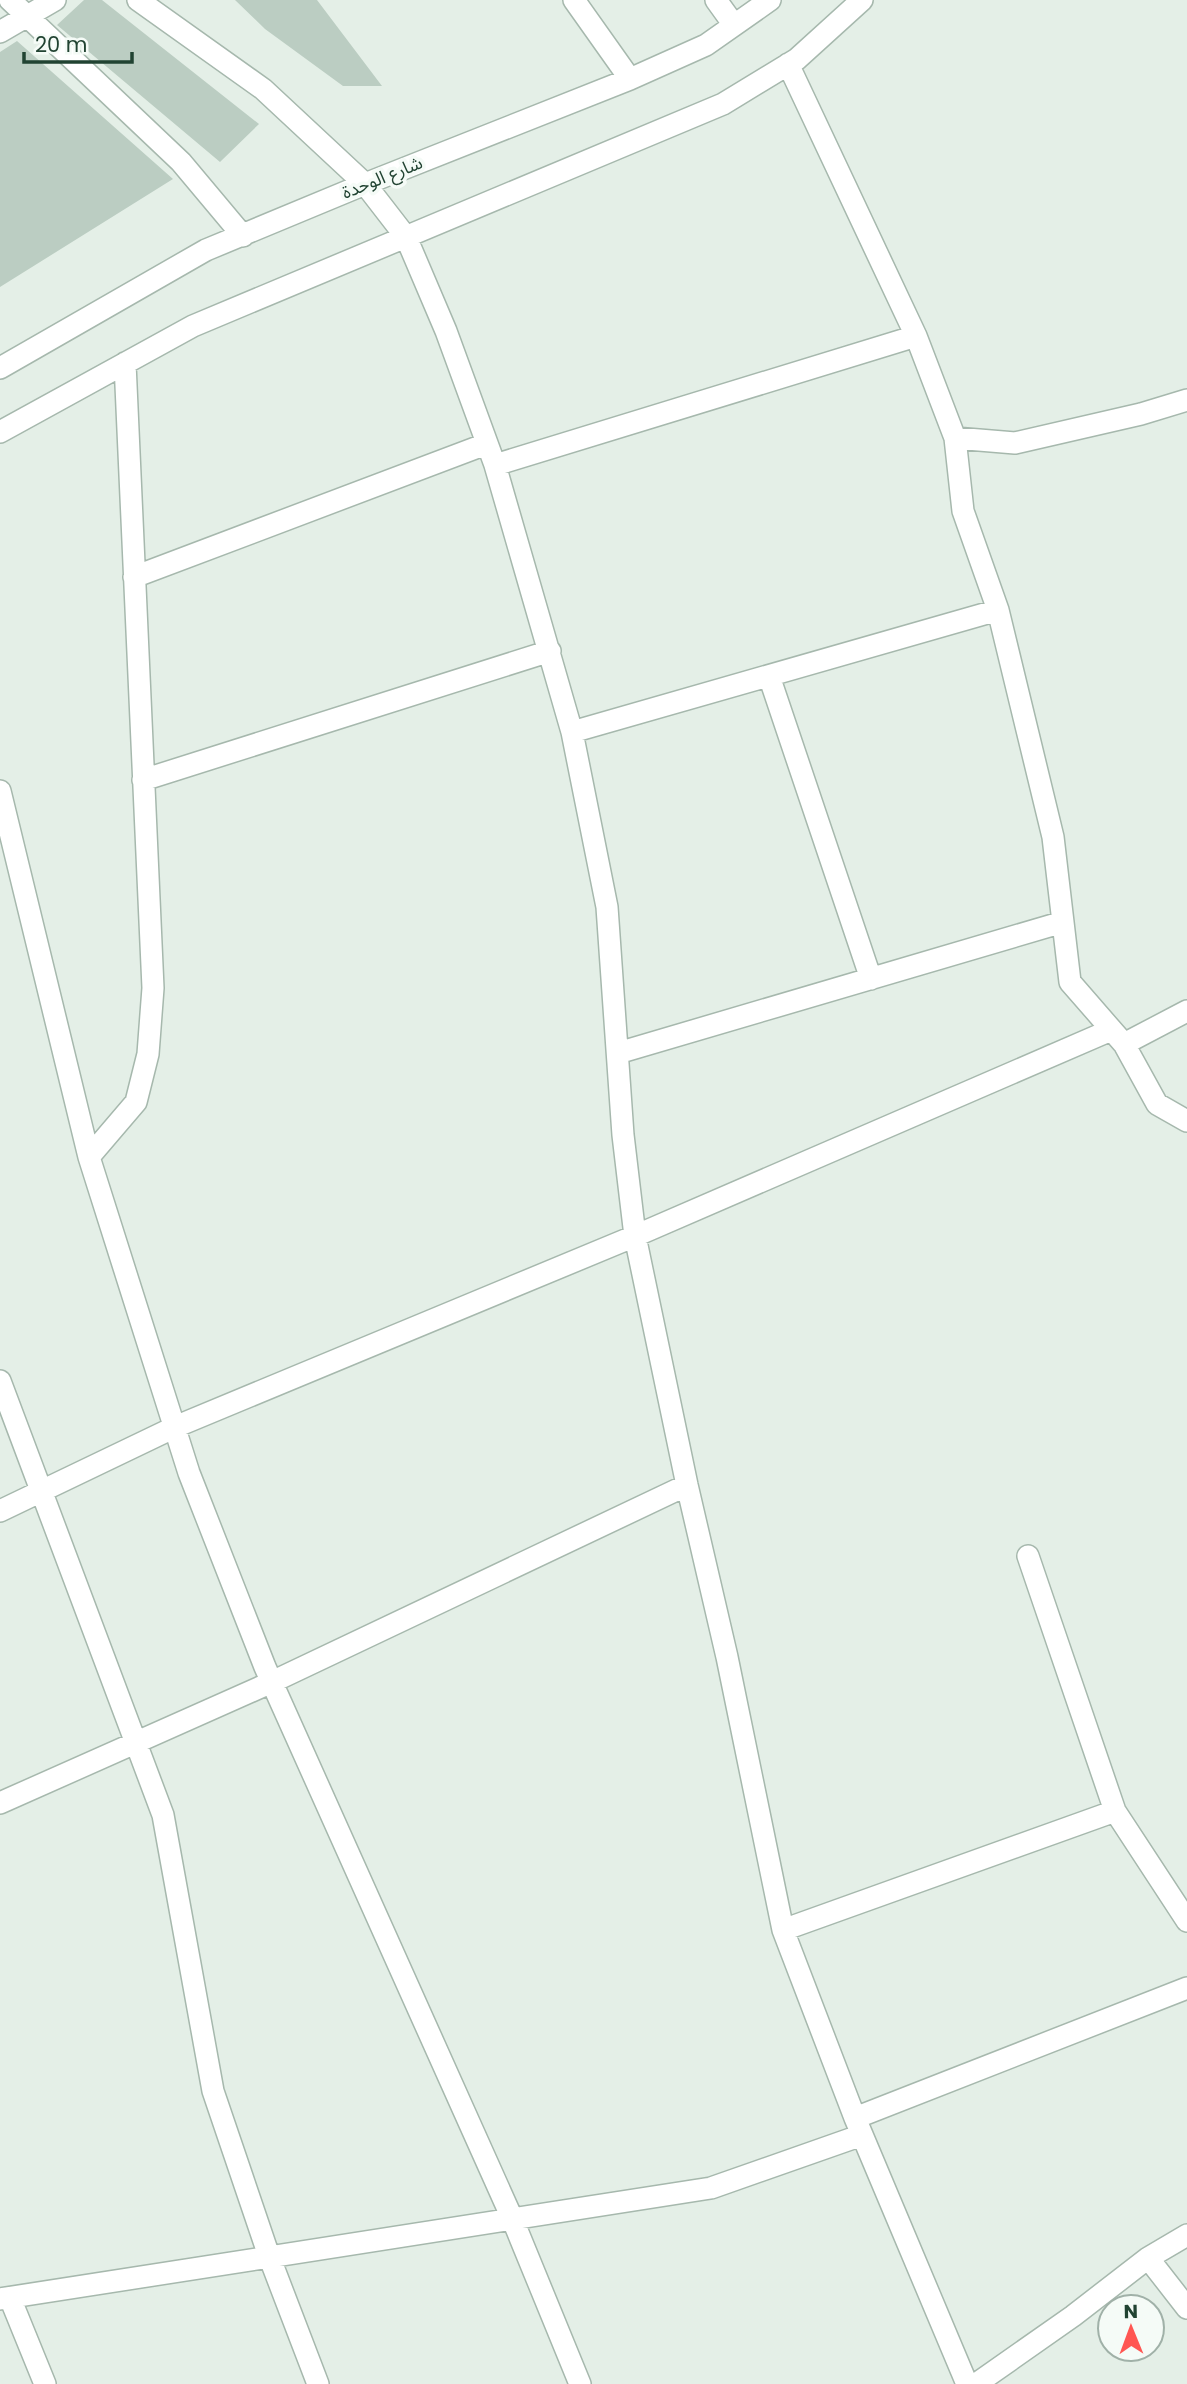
<svg xmlns="http://www.w3.org/2000/svg" width="1187" height="2384" viewBox="0 0 1187 2384" font-family="Poppins,'Noto Sans Arabic',sans-serif">
<rect width="100%" height="100%" fill="#e4efe7"/>
<path fill="#bbcdc2" d="M 84,0 L 102,0 L 259,124 L 220,162 L 57,25 Z
M 235,0 L 317,0 L 382,86 L 343,86 L 265,29 Z
M 17,41 L 173,179 L 0,287 L 0,52 Z"/>
<g fill="none" stroke-linecap="round" stroke-linejoin="round">
<defs>
<path id="minor" d="M 10,0 L 181,162 L 243,236
M 138,0 L 263,89 L 365,184 L 406,237 L 446,331 L 495,465 L 572,732 L 607,907 L 623,1135 L 635,1236 L 687,1485 L 727,1657 L 783,1930 L 855,2118 L 967,2384
M 574,0 L 630,79
M 716,0 L 734,25
M 0,32 L 55,0
M 0,368 L 206,250 L 365,184 L 630,79 L 706,45 L 770,0
M 0,432 L 193,326 L 723,104 L 797,59 L 862,0
M 955,438 L 1015,443 L 1141,414 L 1187,400
M 495,465 L 916,336
M 134,577 L 486,444
M 998,610 L 1053,837 L 1070,982 L 1124,1044 L 1157,1104 L 1187,1121
M 769,676 L 871,979
M 572,732 L 998,610 L 963,511 L 955,438 L 916,336 L 788,64
M 143,780 L 550,651
M 0,791 L 89,1157 L 189,1473 L 265,1667 L 512,2218 L 580,2384
M 1124,1044 L 1187,1011
M 618,1053 L 1063,922
M 89,1157 L 136,1102 L 148,1054 L 153,988 L 125,363
M 0,1381 L 163,1815 L 213,2091 L 269,2256 L 318,2384
M 0,1511 L 175,1427 L 635,1236 L 1111,1030
M 1028,1556 L 1115,1811 L 1187,1921
M 0,1803 L 272,1682 L 687,1485
M 783,1930 L 1115,1811
M 855,2118 L 1187,1988
M 1148,2258 L 1187,2308
M 10,2298 L 45,2384
M 0,2299 L 711,2188 L 862,2135
M 976,2384 L 1073,2316 L 1148,2258 L 1187,2235"/>
</defs>
<use href="#minor" stroke="#a6b8ad" stroke-width="24"/>
<use href="#minor" stroke="#fff" stroke-width="21"/>
</g>
<g text-anchor="middle" dominant-baseline="central" stroke-width="7" stroke-linejoin="round" paint-order="stroke">
<g font-size="18" fill="#214332" stroke="#f5fbf7">
<text transform="translate(382 177) rotate(-22)">شارع الوحدة</text>
</g>
</g>
<g transform="translate(1131 2328) rotate(359)"><circle r="33" fill="#f5fbf7" stroke="#a0b1a8" stroke-width="2"/>
<path d="M0-5L12 26L0 18L-12 26Z" fill="#ff5652"/>
<text y="-10" font-size="19" font-weight="bold" text-anchor="middle" fill="#214332">N</text>
</g>
<path d="M24 52v10h108v-10" fill="none" stroke="#214332" stroke-width="3.5"/>
<text x="35" y="52" font-size="21" fill="#214332" stroke="#f5fbf7" stroke-width="5" paint-order="stroke">20 m</text>
</svg>
